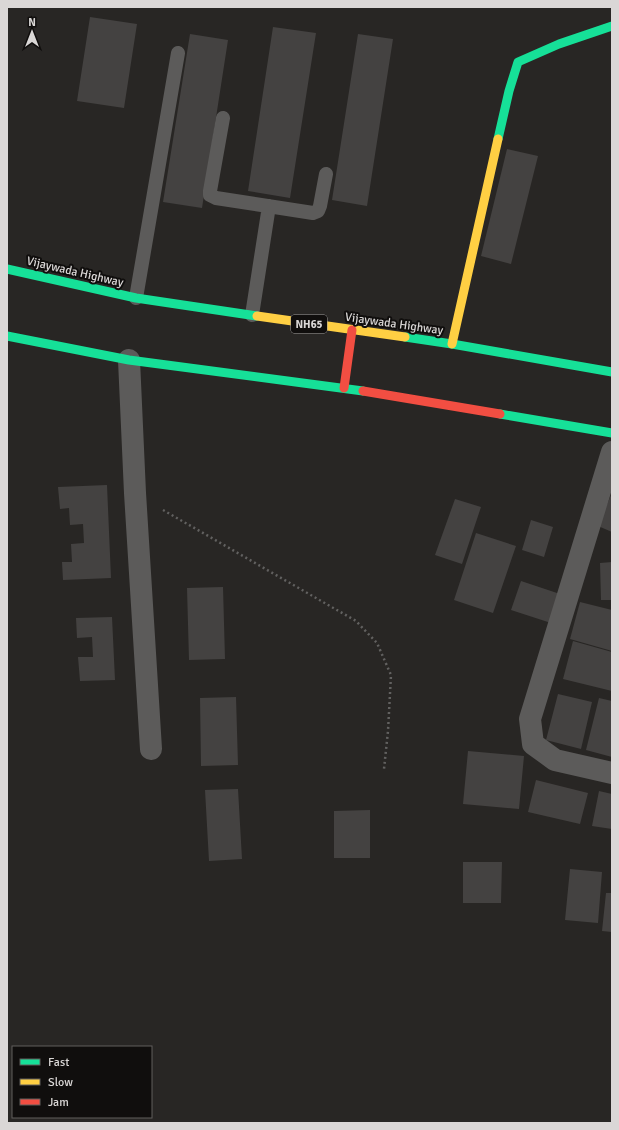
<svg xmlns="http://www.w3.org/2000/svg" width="619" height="1130" viewBox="0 0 619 1130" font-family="Signika,sans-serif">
<rect width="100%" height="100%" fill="#282624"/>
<path fill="#444241" d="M 90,17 L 137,24 L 124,108 L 77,101 Z
M 273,27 L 316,33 L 290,198 L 248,191 Z
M 190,34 L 228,40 L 202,208 L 163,202 Z
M 358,34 L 393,39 L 367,206 L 332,200 Z
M 507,149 L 538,156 L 511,264 L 481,256 Z
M 107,485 L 111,578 L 63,580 L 62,562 L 72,562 L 71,544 L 84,543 L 83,524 L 70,525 L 69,508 L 60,509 L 58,487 Z
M 611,495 L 612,496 L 612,532 L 598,526 Z
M 455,499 L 481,507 L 462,564 L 435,555 Z
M 531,520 L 553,527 L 544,557 L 522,550 Z
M 476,533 L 516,546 L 493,613 L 454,600 Z
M 612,562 L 612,600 L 601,600 L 600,563 Z
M 521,581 L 560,594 L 551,623 L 511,610 Z
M 223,587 L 225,659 L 189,660 L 187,588 Z
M 580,602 L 612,610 L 612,651 L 570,639 Z
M 112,617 L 115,680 L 80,681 L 78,657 L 93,657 L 92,637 L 77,638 L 76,618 Z
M 573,641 L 612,652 L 612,691 L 563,679 Z
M 558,694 L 592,702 L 581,749 L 546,740 Z
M 236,697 L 238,765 L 201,766 L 200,698 Z
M 599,698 L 612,701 L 612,757 L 586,750 Z
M 468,751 L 524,756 L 519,809 L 463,804 Z
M 536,780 L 588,793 L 580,824 L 528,812 Z
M 238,789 L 242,859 L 209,861 L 205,790 Z
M 599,791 L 612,794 L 612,829 L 592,826 Z
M 370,810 L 370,858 L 334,858 L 334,811 Z
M 463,862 L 502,862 L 501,903 L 463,903 Z
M 570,869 L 602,872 L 598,923 L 565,920 Z
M 606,893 L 612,893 L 612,932 L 602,931 Z"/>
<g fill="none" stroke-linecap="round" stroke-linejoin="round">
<path stroke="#626160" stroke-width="2.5" stroke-dasharray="2 3" stroke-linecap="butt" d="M 163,510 L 356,621 L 377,643 L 391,675 L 388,731 L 384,769"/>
<path stroke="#5c5b5a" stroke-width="14" d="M 223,118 L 210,191 L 210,195 L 216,198 L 313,213 L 318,211 L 320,206 L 326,174
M 136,298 L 178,53
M 252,315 L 269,206"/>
<path stroke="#5c5b5a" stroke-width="22" d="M 129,360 L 135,493 L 151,749
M 612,452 L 530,719 L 533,744 L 555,760 L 612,773"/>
<path stroke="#16e098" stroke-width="9" d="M 498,139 L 509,91 L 518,62 L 559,44 L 612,26
M 7,269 L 136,298 L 257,316
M 7,336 L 129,360 L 363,391
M 405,337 L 452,344 L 612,372
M 500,414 L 612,433"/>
<path stroke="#ffcf43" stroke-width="9" d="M 257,316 L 405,337
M 452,344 L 498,139"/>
<path stroke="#f24e42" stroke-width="9" d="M 344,388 L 352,330
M 363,391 L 500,414"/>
</g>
<g text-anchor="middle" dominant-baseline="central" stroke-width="4" stroke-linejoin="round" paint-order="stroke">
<rect fill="#100e0d" stroke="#9d9b9a" stroke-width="1" x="291" y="315" width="36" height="18" rx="3"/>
<g font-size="11" font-weight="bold" fill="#dad7d6">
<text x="309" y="324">NH65</text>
</g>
<g font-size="12" fill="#dad7d6" stroke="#100e0d">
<text transform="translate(75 272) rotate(13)">Vijaywada Highway</text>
<text transform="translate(394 324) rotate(8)">Vijaywada Highway</text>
</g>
</g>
<rect width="619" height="1130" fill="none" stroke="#dad7d6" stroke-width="16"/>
<rect x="12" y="1046" width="140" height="72" fill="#100e0d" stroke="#615e5d"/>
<rect x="20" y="1059" width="20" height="6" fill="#16e098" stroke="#615e5d"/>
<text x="48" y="1066" font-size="12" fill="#dad7d6">Fast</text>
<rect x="20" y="1079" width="20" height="6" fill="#ffcf43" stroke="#615e5d"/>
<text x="48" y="1086" font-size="12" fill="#dad7d6">Slow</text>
<rect x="20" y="1099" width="20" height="6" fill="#f24e42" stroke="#615e5d"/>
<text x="48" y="1106" font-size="12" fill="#dad7d6">Jam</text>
<g transform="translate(32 32)" stroke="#100e0d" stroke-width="3" paint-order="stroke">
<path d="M0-3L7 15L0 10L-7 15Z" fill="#dad7d6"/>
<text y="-6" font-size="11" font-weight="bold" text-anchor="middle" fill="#dad7d6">N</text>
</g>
</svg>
